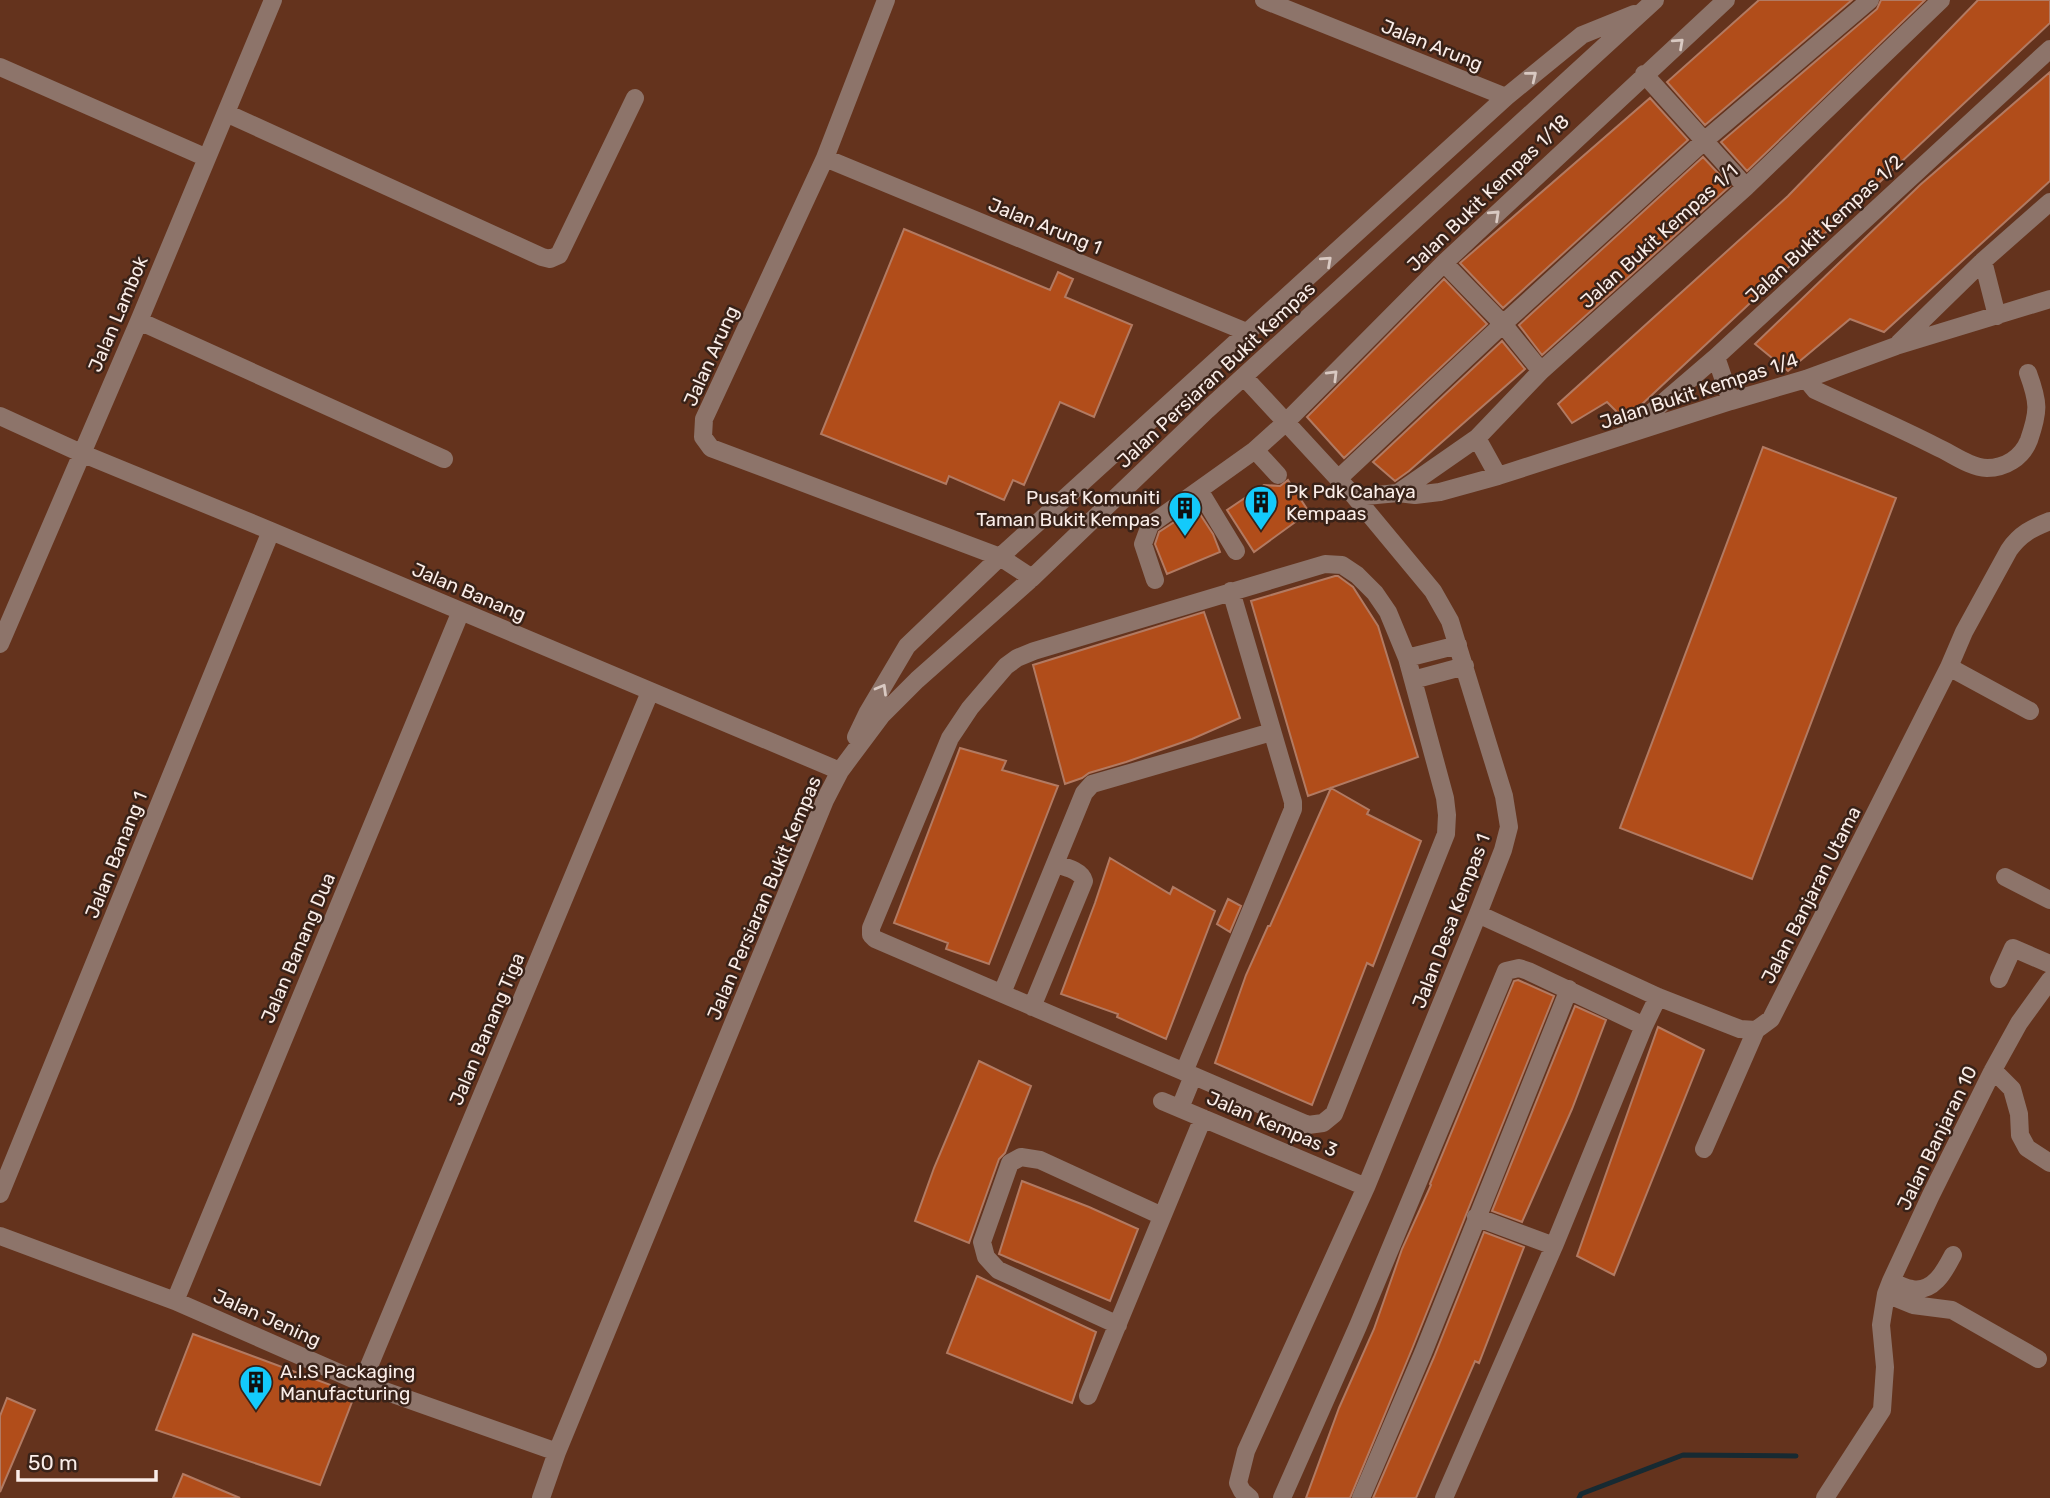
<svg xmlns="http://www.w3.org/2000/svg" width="2050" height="1498" viewBox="0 0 2050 1498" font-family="Rubik,sans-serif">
<rect width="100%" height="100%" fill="#64331d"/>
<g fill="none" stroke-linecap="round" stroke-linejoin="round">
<path stroke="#172a32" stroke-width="5" d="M 1579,1498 L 1581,1494 L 1683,1455 L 1796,1456"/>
</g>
<path fill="#b14d1a" stroke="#b27a62" stroke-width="2" d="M 1759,0 L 1852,0 L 1705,125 L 1667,82 Z
M 1881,0 L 1925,0 L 1747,171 L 1721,142 L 1877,9 Z
M 1978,0 L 2050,0 L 2050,23 L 1625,420 L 1607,402 L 1572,423 L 1558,404 L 1788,196 Z
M 2050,72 L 2050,181 L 1884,332 L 1850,319 L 1788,371 L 1755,344 L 1920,185 Z
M 1650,98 L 1688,140 L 1503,308 L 1460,263 Z
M 1703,157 L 1730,186 L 1542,355 L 1519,325 Z
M 904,229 L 1050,290 L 1058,272 L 1073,279 L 1065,297 L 1132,325 L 1094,417 L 1060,402 L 1024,485 L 1013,480 L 1004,500 L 949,476 L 946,484 L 821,434 Z
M 1444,279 L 1487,324 L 1344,458 L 1307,417 Z
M 1502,341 L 1525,369 L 1409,471 L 1395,481 L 1373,462 Z
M 1763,447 L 1896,498 L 1752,879 L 1620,828 Z
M 1288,480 L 1309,512 L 1254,552 L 1227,510 L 1264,485 L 1280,486 Z
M 1196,508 L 1213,534 L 1220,552 L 1167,574 L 1155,544 L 1159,532 Z
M 1335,576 L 1338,576 L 1353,587 L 1378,626 L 1418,757 L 1308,796 L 1251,601 Z
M 1204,612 L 1240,718 L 1192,739 L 1126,762 L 1089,773 L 1082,778 L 1065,784 L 1033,665 Z
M 960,748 L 1006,761 L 1002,770 L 1058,786 L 989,964 L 946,949 L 948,943 L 894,923 Z
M 1331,788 L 1369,810 L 1367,814 L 1421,841 L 1373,966 L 1367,963 L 1312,1105 L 1215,1063 L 1246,975 L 1268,926 L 1270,926 Z
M 1110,858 L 1170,894 L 1173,887 L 1215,911 L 1166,1039 L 1117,1017 L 1118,1014 L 1061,994 L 1095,903 Z
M 1228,899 L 1241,906 L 1230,932 L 1217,924 Z
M 1518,980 L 1554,996 L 1412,1349 L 1350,1498 L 1306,1498 L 1339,1408 L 1374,1329 L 1402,1249 L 1431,1185 L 1430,1184 L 1514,981 Z
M 1575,1006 L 1606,1020 L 1572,1109 L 1522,1222 L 1492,1211 Z
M 1658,1027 L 1704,1050 L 1614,1275 L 1577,1256 Z
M 979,1061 L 1031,1086 L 1005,1153 L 999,1159 L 969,1243 L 915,1221 L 934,1168 Z
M 1022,1181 L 1089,1207 L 1138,1229 L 1110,1301 L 999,1254 Z
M 1484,1232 L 1524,1247 L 1479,1363 L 1475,1361 L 1416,1498 L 1373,1498 L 1434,1357 Z
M 977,1276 L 1096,1332 L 1072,1403 L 947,1353 Z
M 193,1334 L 355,1394 L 320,1485 L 156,1430 Z
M 7,1398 L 35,1410 L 0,1492 L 0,1416 Z
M 183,1474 L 240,1498 L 173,1498 Z"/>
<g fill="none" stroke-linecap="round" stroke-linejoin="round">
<path stroke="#8d746a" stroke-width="18" d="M 886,0 L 825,158 L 704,419 L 703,437 L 711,448 L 1000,557 L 1032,578
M 1264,0 L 1506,97
M 0,67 L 207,158
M 1644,74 L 1746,187
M 226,113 L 542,257 L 550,259 L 559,255 L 635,98
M 825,158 L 1249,333
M 1983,261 L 1997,316
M 1444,263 L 1503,324 L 1541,371
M 139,321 L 444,459
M 1899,343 L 1983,261 L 2050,202
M 1716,357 L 1731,401
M 1244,377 L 1355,497 L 1433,591 L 1450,621 L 1504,796 L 1509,827 L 1503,850 L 1478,914 L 1366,1187 L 1246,1451 L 1238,1483 L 1242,1491 L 1250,1498
M 1806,379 L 1815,390 C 1856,409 1898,427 1937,447 C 1953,454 1969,467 1987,468 C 2005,468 2022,458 2029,440 C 2039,411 2039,403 2028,373
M 0,416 L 81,453 L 271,531 L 840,771
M 1631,430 L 1716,357 L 2050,49
M 1477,438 L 1498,476
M 1278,475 L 1255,450 L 1285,423 L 1444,263 L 1726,0
M 1338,479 L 1503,324 L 1704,141 L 1870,0
M 1199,490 L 1236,551
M 1398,493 L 1477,438 L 1541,371 L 1746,187 L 1941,0
M 1355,497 L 1398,493 L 1415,495 L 1440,492 L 1498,476 L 1731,401 L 1806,379 L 1896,346 L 2050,299
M 1325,564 L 1342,565 L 1357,575 L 1375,593 L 1388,612 L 1407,658 L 1445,798 L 1447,815 L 1446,834 L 1334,1114 L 1323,1123 L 1308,1125 L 875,939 L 871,935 L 871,928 L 950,738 L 970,708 L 1006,666 L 1017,658 L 1034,651 Z
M 1155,580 L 1143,544 L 1150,525 L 1255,450
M 0,644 L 139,321 L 273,0
M 1407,658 L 1458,645
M 1949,667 L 2030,711
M 1413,680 L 1465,666
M 856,737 L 868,712 L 907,646 L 1000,557 L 1506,97 L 1582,35 L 1634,14
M 2005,877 L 2050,900
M 1478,914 L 1658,997 L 1740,1029 L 1756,1030 L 1771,1019 L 1949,667 L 1964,632 L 2009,550 C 2020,534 2032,528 2050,521
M 1999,979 L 2013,948 L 2050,964
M 1002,993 L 1084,793 L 1092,784 L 1272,732
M 1032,1007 L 1084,881 C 1081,870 1065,867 1055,864
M 1993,1070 L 2012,1089 L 2019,1114 L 2020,1135 L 2027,1148 L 2050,1163
M 1184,1072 L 1293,809 L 1293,802 L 1231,591
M 1162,1101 L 1366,1187
M 1180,1108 L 1193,1076
M 1704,1149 L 1756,1030
M 0,1194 L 271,531
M 1476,1217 L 1554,1246
M 0,1236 L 175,1301 L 362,1383 L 557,1452
M 1891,1281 C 1897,1284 1905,1288 1912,1289 C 1934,1293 1945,1270 1953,1255
M 1886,1294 L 1913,1305 L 1952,1310 L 2038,1359
M 175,1301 L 461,611
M 1118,1325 L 998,1270 L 986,1257 L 982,1242 L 1010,1163 L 1021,1157 L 1040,1160 L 1162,1216
M 362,1383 L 650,692
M 1088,1396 L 1203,1118
M 541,1498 L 557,1452 L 825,800 L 840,771 L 881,716 L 917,680 L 1032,578 L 1207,410 L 1655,0
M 1282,1498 L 1358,1326 L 1506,971 L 1519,968 L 1528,971 L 1644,1026
M 1361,1498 L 1423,1353 L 1569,989
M 1444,1498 L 1554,1246 L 1644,1026 L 1658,997
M 1825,1498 L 1882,1410 L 1885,1367 L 1881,1325 L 1886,1294 L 1891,1281 L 1931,1195 L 1993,1070 L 2019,1023 L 2050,980"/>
</g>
<defs><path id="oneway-chevron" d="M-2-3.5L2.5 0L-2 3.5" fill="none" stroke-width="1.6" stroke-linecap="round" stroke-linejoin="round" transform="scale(1.75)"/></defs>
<g stroke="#d9c9c2">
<use href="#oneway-chevron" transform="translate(1679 43) rotate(-42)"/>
<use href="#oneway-chevron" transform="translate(1532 76) rotate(-39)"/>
<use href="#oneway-chevron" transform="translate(1495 215) rotate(-43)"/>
<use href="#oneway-chevron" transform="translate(1327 261) rotate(-42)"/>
<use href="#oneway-chevron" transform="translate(1333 375) rotate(-45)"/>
<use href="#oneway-chevron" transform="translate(882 689) rotate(-60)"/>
</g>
<defs>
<symbol id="building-pin" viewBox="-11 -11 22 30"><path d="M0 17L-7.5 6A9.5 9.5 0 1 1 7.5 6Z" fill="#13cafb" stroke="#392218"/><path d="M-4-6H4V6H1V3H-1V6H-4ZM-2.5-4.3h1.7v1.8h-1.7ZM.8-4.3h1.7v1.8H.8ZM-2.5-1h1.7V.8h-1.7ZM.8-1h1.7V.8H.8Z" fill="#111"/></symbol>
</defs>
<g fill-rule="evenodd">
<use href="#building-pin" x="1242" y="483" width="38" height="52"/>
<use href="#building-pin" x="1166" y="489" width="38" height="52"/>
<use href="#building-pin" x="237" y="1363" width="38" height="52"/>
</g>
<g text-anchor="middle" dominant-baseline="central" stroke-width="5" stroke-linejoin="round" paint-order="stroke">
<g font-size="19" fill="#faede8" stroke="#392218">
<text transform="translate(1432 45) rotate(22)">Jalan Arung</text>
<text transform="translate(1488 193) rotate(-44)">Jalan Bukit Kempas 1/18</text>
<text transform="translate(1045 226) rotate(22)">Jalan Arung 1</text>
<text transform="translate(1824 229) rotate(-43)">Jalan Bukit Kempas 1/2</text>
<text transform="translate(1659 236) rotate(-42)">Jalan Bukit Kempas 1/1</text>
<text transform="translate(118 314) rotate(-67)">Jalan Lambok</text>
<text transform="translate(711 356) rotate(-66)">Jalan Arung</text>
<text transform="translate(1216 375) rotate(-43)">Jalan Persiaran Bukit Kempas</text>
<text transform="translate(1699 391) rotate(-18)">Jalan Bukit Kempas 1/4</text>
<text transform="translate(469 592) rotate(23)">Jalan Banang</text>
<text transform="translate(116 855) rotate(-68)">Jalan Banang 1</text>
<text transform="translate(1811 895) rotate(-63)">Jalan Banjaran Utama</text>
<text transform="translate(764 898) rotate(-67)">Jalan Persiaran Bukit Kempas</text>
<text transform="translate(1451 921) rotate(-69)">Jalan Desa Kempas 1</text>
<text transform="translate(298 948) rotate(-67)">Jalan Banang Dua</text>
<text transform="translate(487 1029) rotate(-67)">Jalan Banang Tiga</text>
<text transform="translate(1272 1124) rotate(23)">Jalan Kempas 3</text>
<text transform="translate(1937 1138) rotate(-64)">Jalan Banjaran 10</text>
<text transform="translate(267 1318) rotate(24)">Jalan Jening</text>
</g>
<g font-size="19" fill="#faede8" stroke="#392218" text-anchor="start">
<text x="1286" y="491">Pk Pdk Cahaya<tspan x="1286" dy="22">Kempaas</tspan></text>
<text x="1160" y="497" text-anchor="end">Pusat Komuniti<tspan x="1160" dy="22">Taman Bukit Kempas</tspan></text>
<text x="280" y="1371">A.I.S Packaging<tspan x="280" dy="22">Manufacturing</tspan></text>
</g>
</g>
<path d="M18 1470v10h138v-10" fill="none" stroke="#faede8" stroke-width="3.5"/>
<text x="28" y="1470" font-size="21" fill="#faede8" stroke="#392218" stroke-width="5" paint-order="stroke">50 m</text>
</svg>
